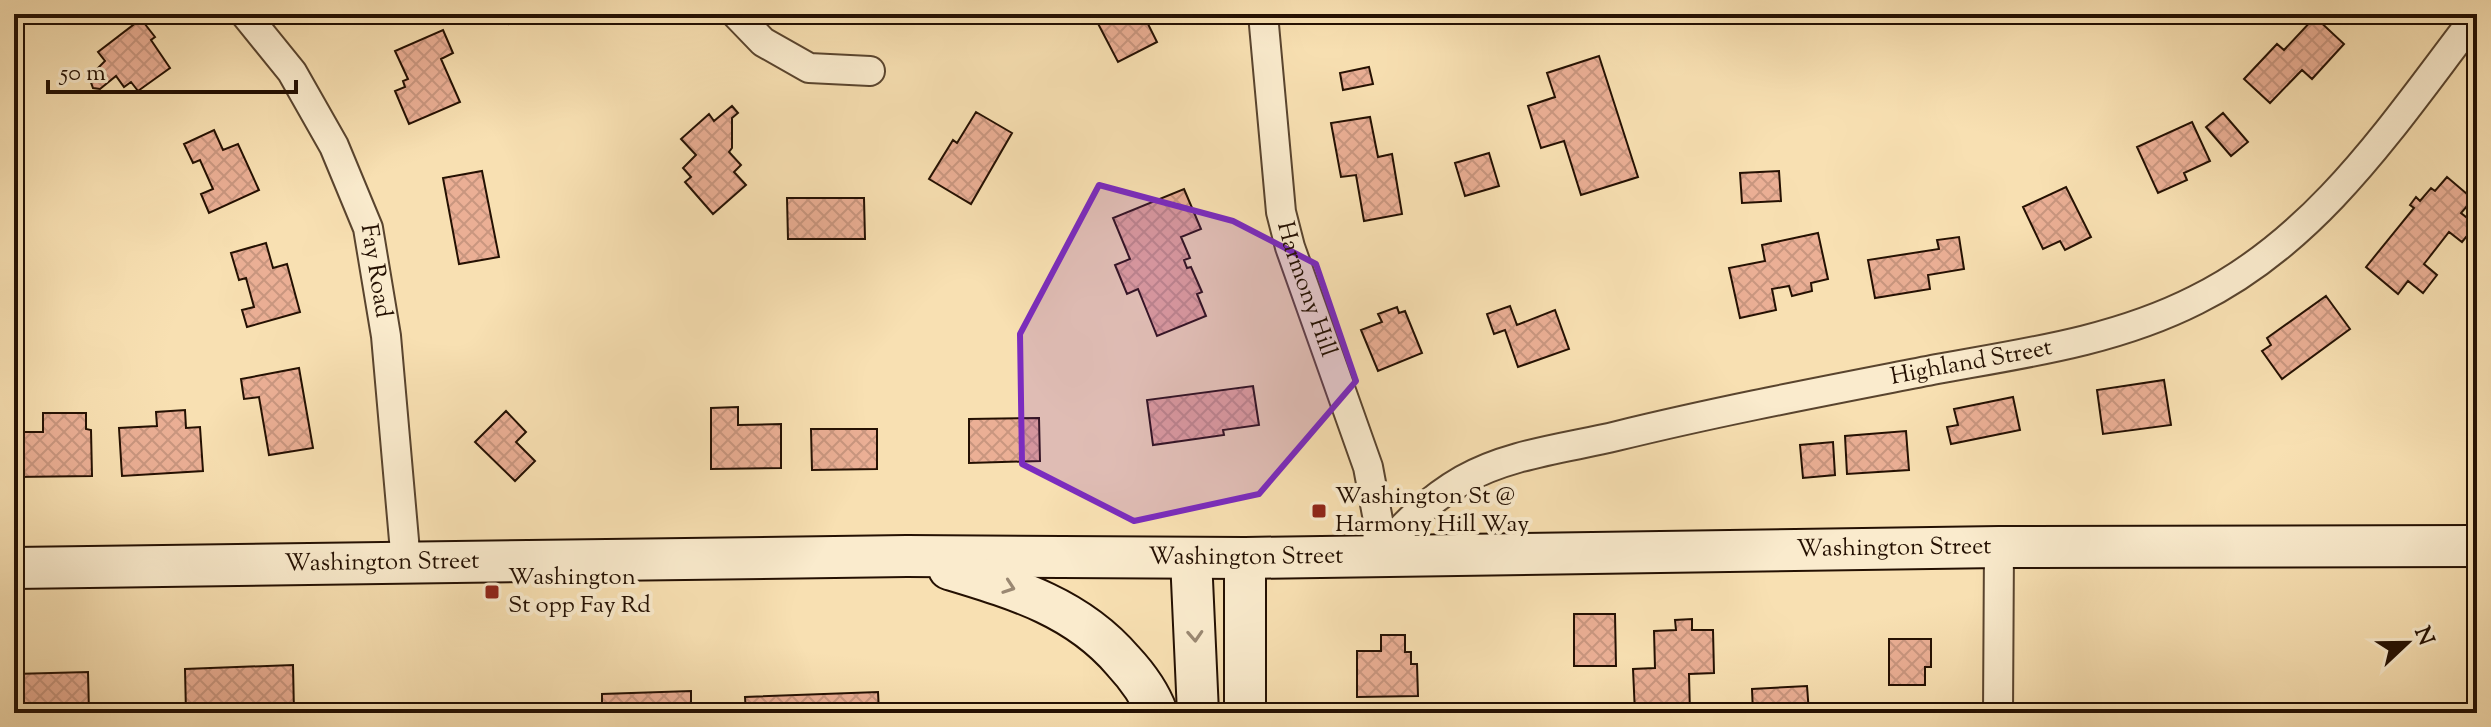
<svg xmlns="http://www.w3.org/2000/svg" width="2491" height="727" viewBox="0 0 2491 727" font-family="'Sorts Mill Goudy',serif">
<defs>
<pattern id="building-cross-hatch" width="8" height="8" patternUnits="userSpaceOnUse" patternTransform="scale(2)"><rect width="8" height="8" fill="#ebaf95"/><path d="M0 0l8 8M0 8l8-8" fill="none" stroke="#c9967f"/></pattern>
</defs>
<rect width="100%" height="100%" fill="#f8e0b2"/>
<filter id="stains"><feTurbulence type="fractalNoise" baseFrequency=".0025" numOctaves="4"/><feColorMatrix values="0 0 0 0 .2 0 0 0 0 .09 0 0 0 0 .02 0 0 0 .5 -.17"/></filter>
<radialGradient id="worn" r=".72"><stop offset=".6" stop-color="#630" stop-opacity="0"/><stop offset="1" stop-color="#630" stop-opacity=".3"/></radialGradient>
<path fill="url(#building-cross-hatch)" stroke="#241002" stroke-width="2" d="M 503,14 L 523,14 L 524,15 L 509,24 Z
M 1093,14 L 1143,14 L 1157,42 L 1118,62 Z
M 2315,17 L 2344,44 L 2312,79 L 2302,70 L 2270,103 L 2244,79 L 2277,44 L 2284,50 Z
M 141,19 L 155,37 L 151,40 L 170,68 L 138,91 L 131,82 L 124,87 L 116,76 L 100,89 L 93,88 L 89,77 L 105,61 L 98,52 Z
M 443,30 L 453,53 L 441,59 L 460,102 L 409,124 L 395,91 L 405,87 L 403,81 L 408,79 L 395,51 Z
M 1599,56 L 1638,177 L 1581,195 L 1564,141 L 1541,148 L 1528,106 L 1555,97 L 1547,73 Z
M 1369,67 L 1373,84 L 1343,90 L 1340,73 Z
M 732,106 L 738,113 L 732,118 L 732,148 L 729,152 L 741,165 L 734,172 L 746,185 L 713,214 L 685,182 L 691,177 L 683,168 L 696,155 L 681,139 L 709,114 L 714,121 Z
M 976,112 L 1012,133 L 971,204 L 929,179 L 953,140 L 957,143 Z
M 2223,113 L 2248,142 L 2231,156 L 2206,127 Z
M 1370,117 L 1378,157 L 1392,154 L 1402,214 L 1364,221 L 1356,175 L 1341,177 L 1331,123 Z
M 2192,122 L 2210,161 L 2184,173 L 2187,180 L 2158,193 L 2137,147 Z
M 214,130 L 223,150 L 238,144 L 259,190 L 209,213 L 201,194 L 213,189 L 200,160 L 193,163 L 184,144 Z
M 1489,153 L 1499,186 L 1465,196 L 1455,163 Z
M 482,171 L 499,257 L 459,264 L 443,178 Z
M 1779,171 L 1781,201 L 1742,203 L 1740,173 Z
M 2447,177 L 2473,199 L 2461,213 L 2476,225 L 2462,242 L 2449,232 L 2424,264 L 2437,275 L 2423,293 L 2408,281 L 2398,294 L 2366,267 L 2414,208 L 2410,205 L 2416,197 L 2420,201 L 2431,188 L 2435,191 Z
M 2066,187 L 2091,237 L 2065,250 L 2060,241 L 2043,249 L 2023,207 Z
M 1184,189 L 1201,229 L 1181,237 L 1190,258 L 1184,260 L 1187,268 L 1191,267 L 1202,292 L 1197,294 L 1206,316 L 1157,336 L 1138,289 L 1127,294 L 1115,265 L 1130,259 L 1113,218 Z
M 787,198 L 864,198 L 865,239 L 788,239 Z
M 1818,233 L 1828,279 L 1811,283 L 1812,291 L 1792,296 L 1789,286 L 1772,289 L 1776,310 L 1740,318 L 1729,268 L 1765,261 L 1762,245 Z
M 1959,237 L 1964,269 L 1928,275 L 1930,289 L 1875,298 L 1868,260 L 1939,249 L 1937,240 Z
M 266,243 L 273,268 L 287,264 L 300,312 L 247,327 L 242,310 L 254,307 L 246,278 L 239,280 L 231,253 Z
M 2326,296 L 2350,329 L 2282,379 L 2262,351 L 2271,345 L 2267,338 Z
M 1510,306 L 1517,325 L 1555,310 L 1569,349 L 1518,367 L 1505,330 L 1494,334 L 1487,314 Z
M 1397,307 L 1399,313 L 1405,311 L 1422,353 L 1378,371 L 1361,330 L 1382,322 L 1378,314 Z
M 299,368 L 313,448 L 269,455 L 259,397 L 244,399 L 241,379 Z
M 2164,380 L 2171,425 L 2103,434 L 2097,390 Z
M 1253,386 L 1259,425 L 1223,430 L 1224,435 L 1153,445 L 1147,400 Z
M 2013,397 L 2020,430 L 1951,444 L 1947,427 L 1958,425 L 1954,409 Z
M 738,407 L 738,425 L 781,424 L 781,468 L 711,469 L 711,408 Z
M 185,410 L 186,428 L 200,427 L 203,471 L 122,476 L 119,428 L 157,426 L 156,412 Z
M 506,411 L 526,432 L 516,442 L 535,461 L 515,481 L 475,442 Z
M 43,413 L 86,413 L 86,429 L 91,430 L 92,476 L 15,477 L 15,432 L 43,432 Z
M 2473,413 L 2477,413 L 2477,456 L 2473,456 Z
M 1039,418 L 1040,461 L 969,463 L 969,419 Z
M 811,429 L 877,429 L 877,469 L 812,470 Z
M 1906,431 L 1909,470 L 1847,474 L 1845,436 Z
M 1833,442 L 1835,475 L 1803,478 L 1800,445 Z
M 1574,614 L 1615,614 L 1616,666 L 1574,666 Z
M 1692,619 L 1692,630 L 1713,630 L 1714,673 L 1689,674 L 1690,713 L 1635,713 L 1633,669 L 1655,668 L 1654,631 L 1676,630 L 1675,620 Z
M 1381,635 L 1405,635 L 1405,652 L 1411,652 L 1411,664 L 1417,664 L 1418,696 L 1357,697 L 1357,651 L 1381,651 Z
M 1889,639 L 1931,639 L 1931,667 L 1925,667 L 1925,685 L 1889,685 Z
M 293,665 L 294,713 L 186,713 L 185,669 Z
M 88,672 L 89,713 L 14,713 L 14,674 Z
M 1807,686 L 1809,713 L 1753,713 L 1752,689 Z
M 691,691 L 691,713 L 568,713 L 568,708 L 602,707 L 602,694 Z
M 878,692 L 879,713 L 746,713 L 745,697 Z"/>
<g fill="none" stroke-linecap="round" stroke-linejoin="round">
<defs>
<g id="minor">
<path id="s1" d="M 245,14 L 292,72 L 334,146 L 368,228 L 386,336 L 406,563"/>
<path d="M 736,14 L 763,42 L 809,68 L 870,71"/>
<path id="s2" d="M 1263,14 L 1281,212 L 1290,247 L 1368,467 L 1378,520 L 1377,556"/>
<path id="s3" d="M 1377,556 C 1403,526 1428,500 1463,480 C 1508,454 1567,448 1617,436 C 1723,410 1830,390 1937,369 C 2026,353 2115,341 2196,300 C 2320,239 2395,121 2477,15"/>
<path d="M 1998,713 L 1999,547"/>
</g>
<g id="secondary">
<path d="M 1191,558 L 1198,713"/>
<path id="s4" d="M 14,568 L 907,556 L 1245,558 L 1999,547 L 2477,546"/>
<path d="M 949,569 C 1015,589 1077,607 1123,661 C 1137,676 1150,694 1157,713"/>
<path d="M 1245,713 L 1245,558"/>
</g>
</defs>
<use href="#minor" stroke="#59442e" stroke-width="32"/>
<use href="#secondary" stroke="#241002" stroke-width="44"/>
<use href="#minor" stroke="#faebcd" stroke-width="28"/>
<use href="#secondary" stroke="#faebcd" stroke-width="40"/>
</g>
<defs><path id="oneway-chevron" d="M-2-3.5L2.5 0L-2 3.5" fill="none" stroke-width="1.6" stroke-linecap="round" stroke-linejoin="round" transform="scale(2)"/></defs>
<g stroke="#9a8872">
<use href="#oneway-chevron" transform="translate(1009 587) rotate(19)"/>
<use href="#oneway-chevron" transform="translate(1195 636) rotate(87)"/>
</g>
<path fill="#7b2cbf" fill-opacity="0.2" stroke="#7b2cbf" stroke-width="6" stroke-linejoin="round" d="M 1099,185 L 1233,221 L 1316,264 L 1356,381 L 1259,494 L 1134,521 L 1022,464 L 1020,334 Z"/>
<g fill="#8f2418" stroke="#faebcd" stroke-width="3">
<rect x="1311" y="503" width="16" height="16" rx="4"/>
<rect x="484" y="584" width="16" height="16" rx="4"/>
</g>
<g text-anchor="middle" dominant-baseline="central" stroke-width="8" stroke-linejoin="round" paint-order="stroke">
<g font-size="24" fill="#241002" stroke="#faebcd">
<text stroke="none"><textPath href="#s1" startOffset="292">Fay Road</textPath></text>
<text stroke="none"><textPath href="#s2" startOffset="280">Harmony Hill</textPath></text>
<text stroke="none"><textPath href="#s3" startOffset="638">Highland Street</textPath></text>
<text stroke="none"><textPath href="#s4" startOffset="1880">Washington Street</textPath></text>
<text stroke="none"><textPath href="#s4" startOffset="1232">Washington Street</textPath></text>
<text stroke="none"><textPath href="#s4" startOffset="368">Washington Street</textPath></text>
</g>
<g font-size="24" fill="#241002" stroke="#faebcd" text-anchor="start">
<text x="1335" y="497">Washington St @<tspan x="1335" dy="28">Harmony Hill Way</tspan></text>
<text x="508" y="578">Washington<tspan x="508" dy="28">St opp Fay Rd</tspan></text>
</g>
</g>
<rect width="2491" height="727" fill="none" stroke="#f8e0b2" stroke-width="48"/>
<rect x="16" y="16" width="2459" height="695" fill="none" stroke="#241002" stroke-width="4"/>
<rect x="24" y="24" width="2443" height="679" fill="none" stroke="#241002" stroke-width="2"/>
<g transform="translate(2407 643) rotate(68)" stroke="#faebcd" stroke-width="6" paint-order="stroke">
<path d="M0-6L14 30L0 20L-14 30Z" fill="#241002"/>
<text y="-12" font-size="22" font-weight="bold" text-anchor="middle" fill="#241002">N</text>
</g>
<path d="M48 80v12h248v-12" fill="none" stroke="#241002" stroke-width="4"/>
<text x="60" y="80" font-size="24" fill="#241002" stroke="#faebcd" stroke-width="6" paint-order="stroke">50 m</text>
<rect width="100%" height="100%" filter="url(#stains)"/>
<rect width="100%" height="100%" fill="url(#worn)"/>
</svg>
